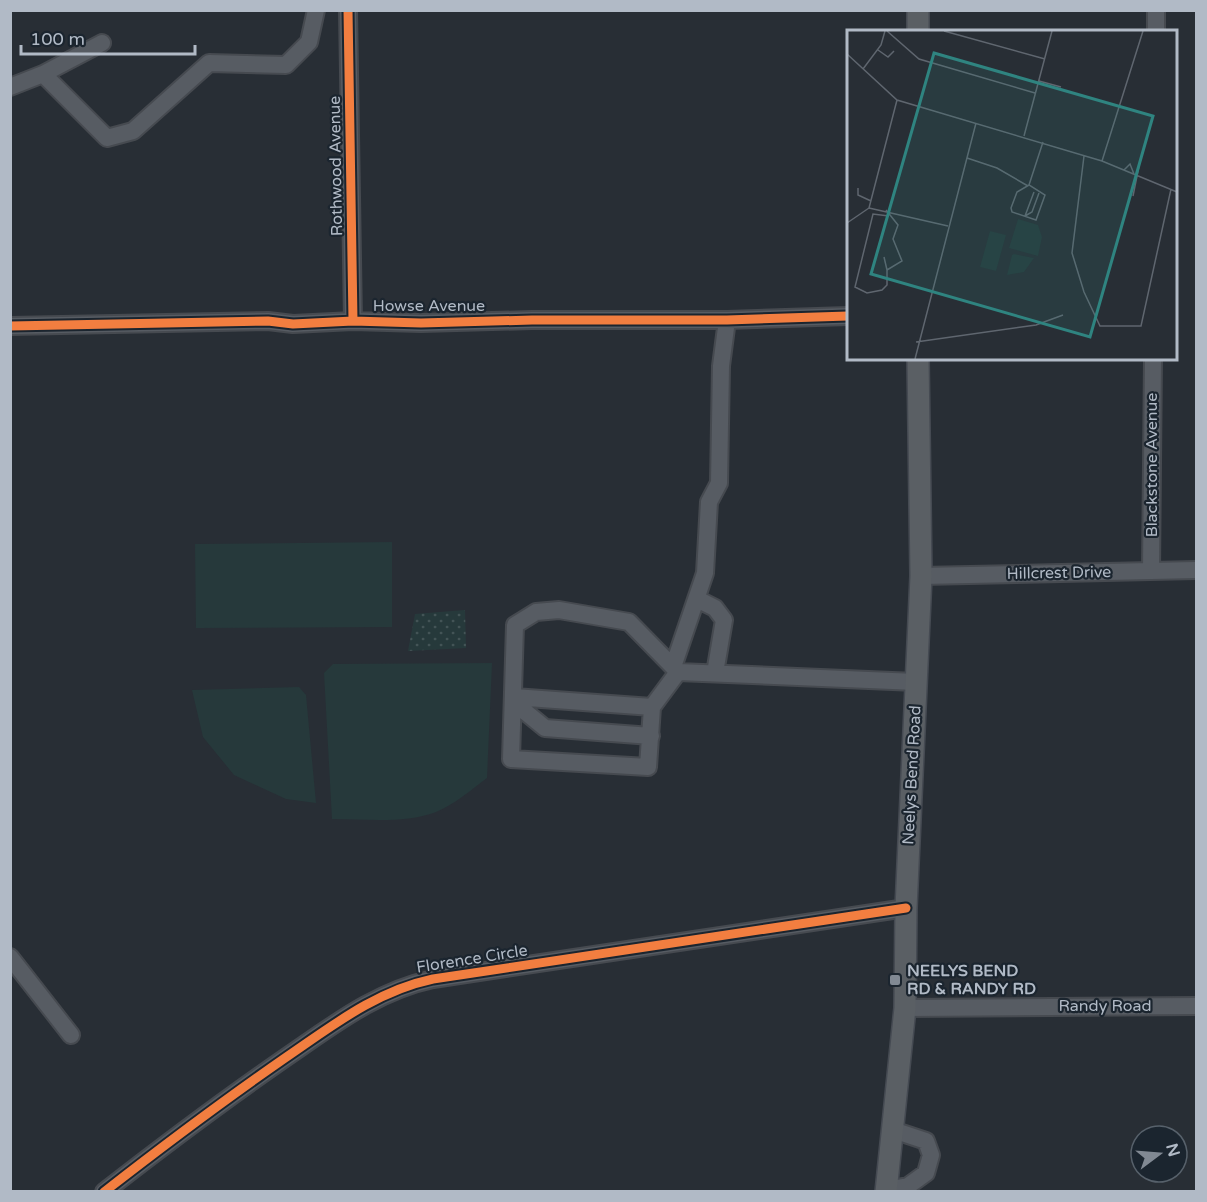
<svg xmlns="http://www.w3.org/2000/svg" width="1207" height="1202" viewBox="0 0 1207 1202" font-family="'Varela Round',sans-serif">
<defs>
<pattern id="park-dots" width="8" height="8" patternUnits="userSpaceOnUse" patternTransform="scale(1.5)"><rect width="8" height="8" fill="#26393b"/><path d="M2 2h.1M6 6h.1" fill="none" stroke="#435456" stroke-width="1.8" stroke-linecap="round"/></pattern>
</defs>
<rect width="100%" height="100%" fill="#282e35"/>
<path fill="url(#park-dots)" d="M 465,610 L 466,648 L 408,651 L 415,614 Z"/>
<path fill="#26393b" d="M 392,542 L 392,627 L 196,628 L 195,544 Z
M 492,663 L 487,778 C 471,790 455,804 436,812 C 404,824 366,819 332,819 L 324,673 L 333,664 Z
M 299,687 L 306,695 L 316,803 L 286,799 L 234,775 L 203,737 L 192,690 Z"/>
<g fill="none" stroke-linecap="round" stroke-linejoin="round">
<defs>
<path id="minor" d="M 348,10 L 353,321
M 1156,32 L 1156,10
M 102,43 L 43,74 L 107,138 L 133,131 L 209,63 L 286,65 L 309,42 L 316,10
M 10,87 L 43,74
M 10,326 L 268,321 L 293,324 L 353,321 L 421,323 L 532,320 L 727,320 L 848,316
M 1151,571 L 1153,358
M 921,576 L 1196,570
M 697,599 L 715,608 L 724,620 L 715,673
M 673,667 L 705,573 L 709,502 L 719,483 L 721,366 L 727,320
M 678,672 L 629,622 L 559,610 L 536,612 L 515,625 L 511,759 L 648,767 L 652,707 L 678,672 L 916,682
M 514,697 L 523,710 L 545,728 L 651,736
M 514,697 L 652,707
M 10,957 L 71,1035
M 905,1008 L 1196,1006
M 886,1190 L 908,1186 L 926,1173 L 931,1155 L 926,1141 L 893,1130
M 104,1192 C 163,1146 223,1101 285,1058 C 332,1026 376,991 433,979 L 906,908"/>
<path id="major" d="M 918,32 L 918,10
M 886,1192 L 905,1008 L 906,908 L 921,576 L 918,358"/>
</defs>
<use href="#minor" stroke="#464a50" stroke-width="20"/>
<use href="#major" stroke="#454a52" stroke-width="24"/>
<use href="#minor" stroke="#575c63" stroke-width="16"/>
<use href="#major" stroke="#5a5f64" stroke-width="21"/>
<defs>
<path id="cycleway" d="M 348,10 L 353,321
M 10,326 L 268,321 L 293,324 L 353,321 L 421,323 L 532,320 L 727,320 L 848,316
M 104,1192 C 163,1146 223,1101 285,1058 C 332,1026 376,991 433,979 L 906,908"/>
</defs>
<use href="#cycleway" stroke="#1b252f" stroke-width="13"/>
<use href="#cycleway" stroke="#f27e40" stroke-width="9"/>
</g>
<rect fill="#818993" stroke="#1b252f" stroke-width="2" x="889" y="974" width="12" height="12" rx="3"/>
<g text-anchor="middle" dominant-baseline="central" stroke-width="4.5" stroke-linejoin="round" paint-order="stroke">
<g font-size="16" fill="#b1bac6" stroke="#1b252f">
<text transform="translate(336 166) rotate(-91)">Rothwood Avenue</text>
<text x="429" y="306">Howse Avenue</text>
<text transform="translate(1152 465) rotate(-90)">Blackstone Avenue</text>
<text transform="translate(1059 573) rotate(-1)">Hillcrest Drive</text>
<text transform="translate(912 775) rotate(-87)">Neelys Bend Road</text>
<text transform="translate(472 959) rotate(-9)">Florence Circle</text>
<text x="1105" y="1006">Randy Road</text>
</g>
<g font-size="16" font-weight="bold" fill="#b1bac6" stroke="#1b252f" text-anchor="start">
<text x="907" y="971">NEELYS BEND<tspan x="907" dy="18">RD &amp; RANDY RD</tspan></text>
</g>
</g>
<g transform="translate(847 30)">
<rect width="330" height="330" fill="#282e35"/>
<path d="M 171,189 L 191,195 L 195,207 L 191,226 L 162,218 ZM 143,201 L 159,205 L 149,241 L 133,237 ZM 165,225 L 167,224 L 187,228 L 177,242 L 160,245 Z" fill="#26393b"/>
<path fill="none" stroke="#5f666f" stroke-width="1.5" d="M 40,1 L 72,29 L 188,63M 97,1 L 198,29M 31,20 L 41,27 L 47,21M 0,24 L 50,70 L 255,131 L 330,162M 16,39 L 34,15 L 38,1M 192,51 L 214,57M 177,106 L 205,1M 237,126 L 225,223 L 237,262 L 253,296 L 294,296 L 324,159M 120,128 L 150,138 L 181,156M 255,131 L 296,1M 277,140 L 283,134 L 287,144M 182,155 L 170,162 L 164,178 L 165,182 L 189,190 L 198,165 L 182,155 L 196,112M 11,158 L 11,165 L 24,171M 286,166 L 292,136M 22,178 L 50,70M 22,178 L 101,196M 178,186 L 185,182 L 192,163M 178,186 L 187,162M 0,193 L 22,178M 37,227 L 40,240 L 55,231 L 46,209 L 51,195 L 39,180M 40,240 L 40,255 L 35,260 L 20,263 L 8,257 L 26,184 L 42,186M 69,312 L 189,295 L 216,285M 68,329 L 129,93"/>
<path fill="#2f8480" fill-opacity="0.15" stroke="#2f8480" stroke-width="3" d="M 87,23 L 306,86 L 243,307 L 24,244 Z"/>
<rect width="330" height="330" fill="none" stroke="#b1bac6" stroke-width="3"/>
</g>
<rect width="1207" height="1202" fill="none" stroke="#b1bac6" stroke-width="24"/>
<g transform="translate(1159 1154) rotate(74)"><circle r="28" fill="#1b252f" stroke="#57616b" stroke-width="1.5"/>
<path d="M0-4.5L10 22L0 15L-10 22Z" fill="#818993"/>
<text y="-9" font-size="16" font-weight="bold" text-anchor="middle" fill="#b1bac6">N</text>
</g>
<path d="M21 45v9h174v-9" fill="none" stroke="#b1bac6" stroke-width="3"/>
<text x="30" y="45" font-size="18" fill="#b1bac6" stroke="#1b252f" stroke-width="4.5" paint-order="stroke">100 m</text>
</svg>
